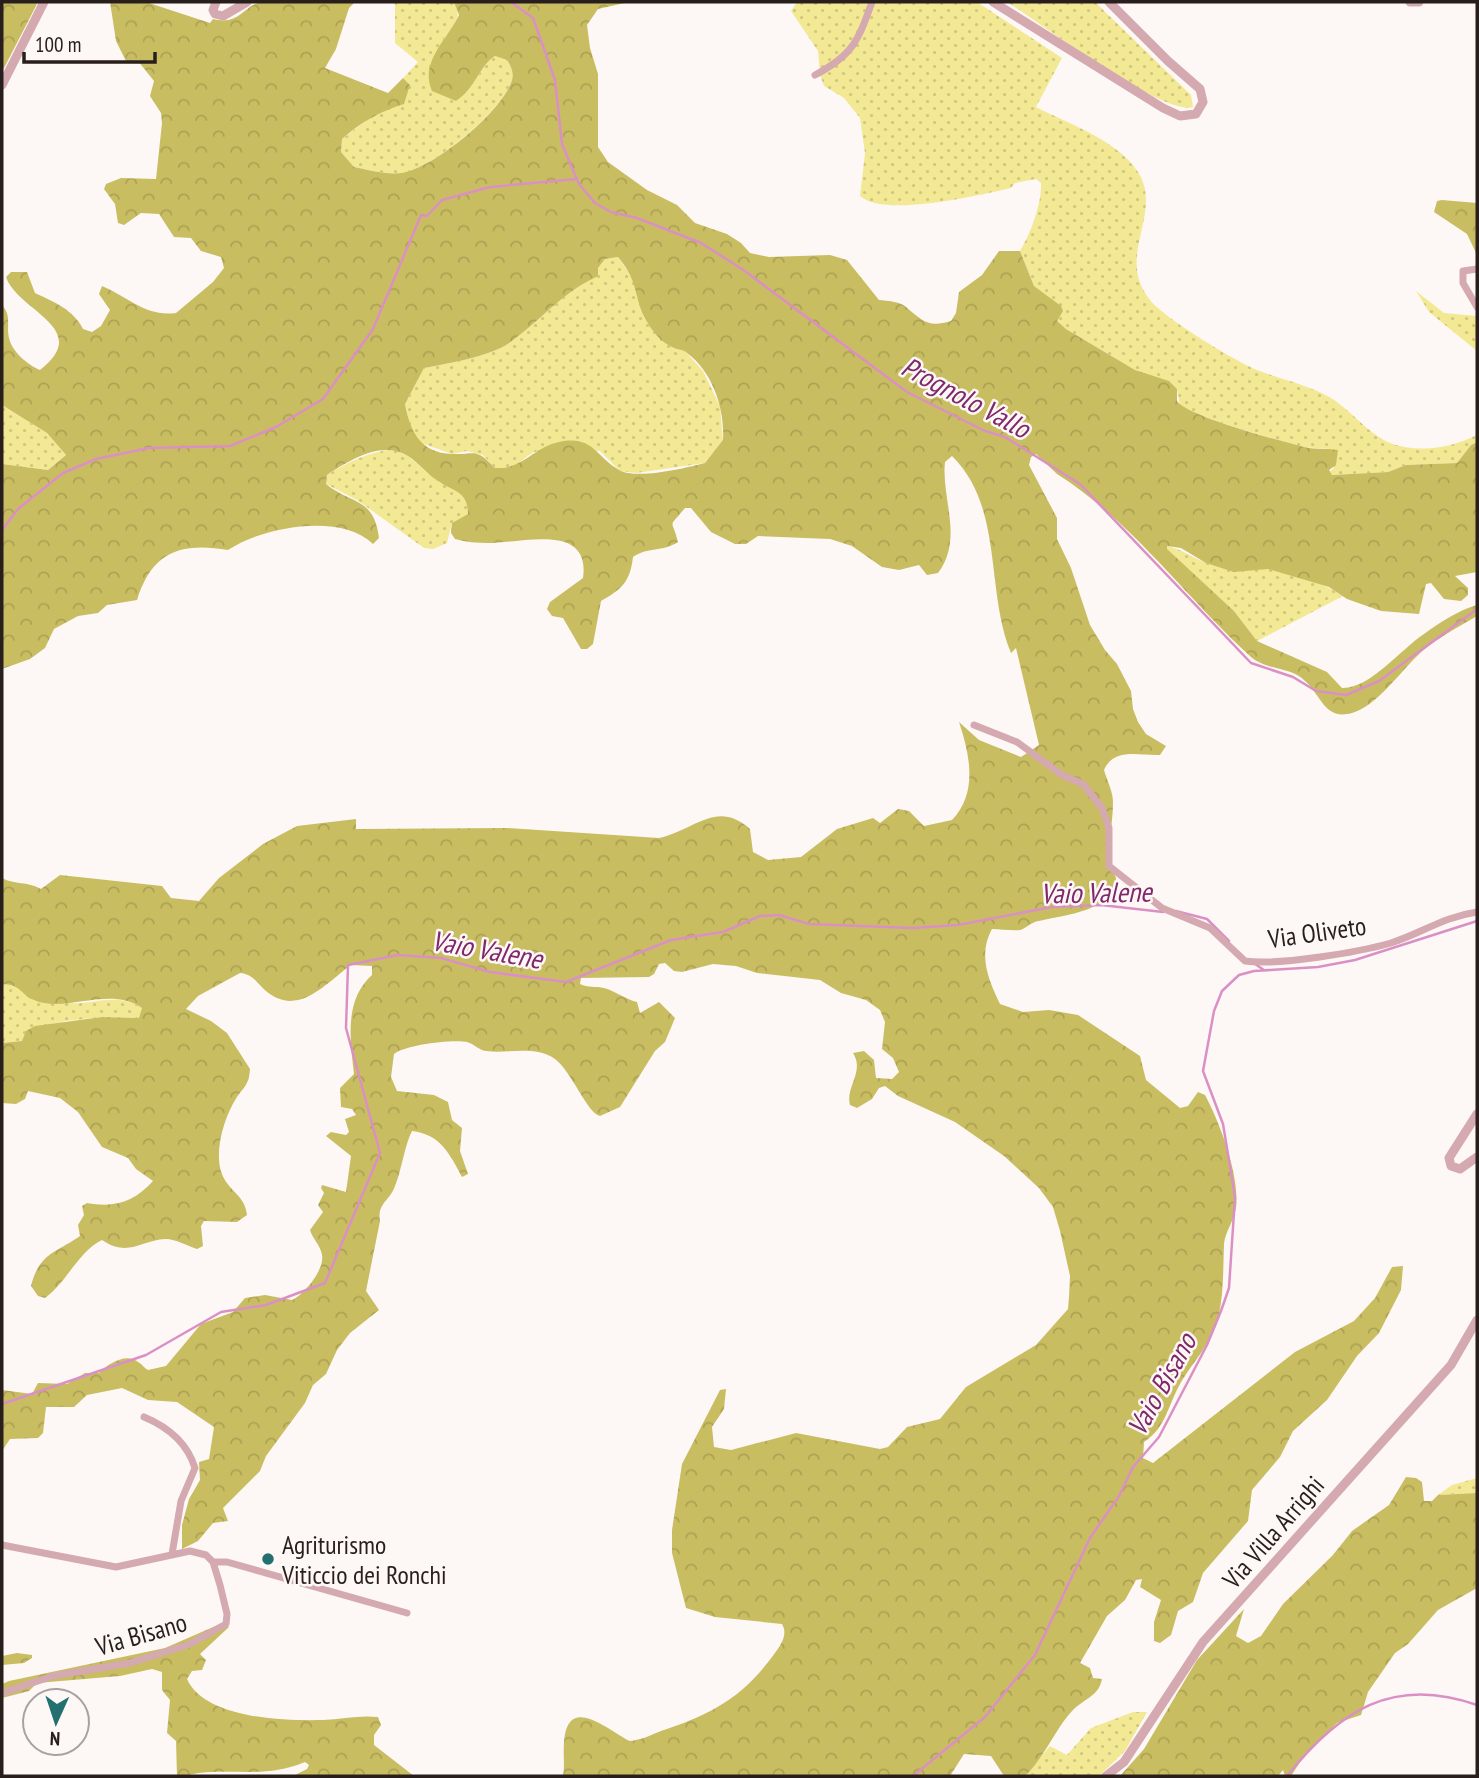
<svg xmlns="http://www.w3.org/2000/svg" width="1479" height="1778" viewBox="0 0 1479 1778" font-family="'PT Sans Narrow',sans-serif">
<defs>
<pattern id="grass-dots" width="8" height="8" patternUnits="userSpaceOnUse" patternTransform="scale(1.75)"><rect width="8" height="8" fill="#f3e994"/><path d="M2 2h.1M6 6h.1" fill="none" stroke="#d0c77f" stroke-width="1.8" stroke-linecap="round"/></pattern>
<pattern id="forest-crowns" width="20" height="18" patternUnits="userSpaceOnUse" patternTransform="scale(1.75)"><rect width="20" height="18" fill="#c9bd62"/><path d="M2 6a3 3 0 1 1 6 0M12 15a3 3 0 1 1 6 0" fill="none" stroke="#ada254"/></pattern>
</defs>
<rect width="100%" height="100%" fill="#fdf8f6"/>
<path fill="url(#grass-dots)" d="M 393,2 L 454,2 C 462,14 456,29 444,38 L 456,101 C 476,88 479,66 495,56 L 507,60 C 511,66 514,73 512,80 C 503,110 433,168 402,173 C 387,175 369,170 354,167 L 341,152 L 342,139 L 372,116 L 387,110 L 410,85 L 403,78 L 418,62 L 395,43 L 395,4 Z
M 797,2 L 977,2 L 1062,58 L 1036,107 C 1069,124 1123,142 1141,177 C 1160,218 1116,258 1150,300 C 1164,318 1235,361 1257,370 C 1282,380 1307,384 1331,398 C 1354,412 1373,441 1400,446 C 1428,452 1452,447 1477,435 L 1477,442 L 1471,445 L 1457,463 L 1406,465 L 1388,472 L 1332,475 L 1328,473 L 1334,468 L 1329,449 L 1300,447 L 1218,422 L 1180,406 L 1177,389 L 1135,370 L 1066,329 L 1057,322 L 1057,316 L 1034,286 L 1020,251 C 1031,233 1042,203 1041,183 L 1036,179 L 1015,183 L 1011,188 C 980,195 884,218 860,196 L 865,153 L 860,118 L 844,98 L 824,86 L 820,75 L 818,51 L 791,11 Z
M 1007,2 L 1095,2 L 1191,95 L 1193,107 C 1164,117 1038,21 1007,2 Z
M 618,257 L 634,280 L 642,309 L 673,347 L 685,351 L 703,371 L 720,406 L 723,441 L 705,463 L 636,473 L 620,471 L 600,451 C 580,451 558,448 539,451 C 522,454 522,470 495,468 L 483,455 L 467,451 L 452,454 L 418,442 L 411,431 L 405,404 L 424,368 C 449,363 491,357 512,341 C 541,320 563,292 597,276 L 598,268 L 605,259 Z
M 1416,291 L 1444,313 L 1477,316 L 1477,351 L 1429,312 Z
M 2,405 L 47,433 L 66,455 L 48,470 L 2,464 Z
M 394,449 L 408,456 L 439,482 L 462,494 L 468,502 L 469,514 L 452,523 L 447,543 L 433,549 L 424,548 L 357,500 L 326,484 L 327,475 C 348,462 369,452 394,449 Z
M 1167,546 C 1182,549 1193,558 1207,563 C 1227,570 1245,569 1266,569 C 1286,569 1326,584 1343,596 L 1257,641 L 1234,611 L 1166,549 Z
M 2,984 C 23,985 40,997 60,1002 C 89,1008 115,990 142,1008 L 140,1018 L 102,1017 L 66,1021 L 52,1024 L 22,1041 L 2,1043 Z
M 1477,1478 L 1477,1493 L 1438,1495 L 1452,1485 Z
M 1133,1712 L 1147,1712 L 1125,1751 L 1099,1776 L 1025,1776 L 1050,1746 L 1067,1755 L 1091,1728 Z"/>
<path fill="url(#forest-crowns)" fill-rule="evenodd" d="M 2,2 L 38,2 L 2,72 Z
M 110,2 L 146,2 L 210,23 L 213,19 C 240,26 243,5 262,2 C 291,0 325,2 355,2 L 349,8 L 336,49 L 325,68 L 388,93 L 403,78 L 410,85 L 404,104 C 379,112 361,122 342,139 L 341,152 L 354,167 C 369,170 387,175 402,173 C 434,168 503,111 512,80 C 514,73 511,66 507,60 L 495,56 C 479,66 476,88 456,101 L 432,91 C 419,62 448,39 459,15 L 454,2 L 629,2 L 598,9 L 587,25 L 590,48 L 598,74 L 598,147 L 608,162 L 647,190 L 677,205 L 695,223 L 727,234 L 741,243 L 750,253 L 769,257 L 830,255 L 847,260 L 879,300 C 888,301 899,301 906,307 C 923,321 928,328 951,321 L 956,313 L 959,292 L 982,275 L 999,251 L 1020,251 L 1034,286 L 1061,306 L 1063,311 L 1057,321 L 1066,329 L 1135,370 L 1169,381 L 1177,389 L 1177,401 C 1187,416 1277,440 1300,446 C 1312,450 1325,448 1338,450 L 1336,465 L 1329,470 L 1332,475 L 1388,472 L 1406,465 L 1457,463 L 1471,445 L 1477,442 L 1477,572 L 1455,576 L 1468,588 L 1468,595 L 1461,601 L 1444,599 L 1431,583 L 1426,584 L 1419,614 L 1381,611 L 1347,599 L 1329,587 L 1268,569 L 1234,572 L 1206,563 L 1181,548 L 1167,546 L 1167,549 L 1234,611 L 1257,641 L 1327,672 L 1342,688 C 1370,689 1401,649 1424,634 C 1439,623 1459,610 1477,605 L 1477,616 C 1457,628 1431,641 1415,658 C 1399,674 1375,707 1352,713 C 1324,721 1321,694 1304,680 C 1290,667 1266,670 1251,657 C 1185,597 1133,522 1057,474 L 1036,454 L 1031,457 L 1029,465 L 1057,518 L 1057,539 L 1071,568 L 1090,625 L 1105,650 L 1117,664 L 1131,691 L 1133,709 L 1138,722 L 1146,734 L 1166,746 L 1160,755 C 1139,756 1114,747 1104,770 C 1107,781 1113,791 1113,802 C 1113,830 1104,851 1116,878 C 1114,913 1060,915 1035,922 C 1029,924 1025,929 1020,930 C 1012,931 1000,929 992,929 C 978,955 988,979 1000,1004 L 1023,1012 L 1049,1010 L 1078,1015 L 1140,1056 L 1146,1080 L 1180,1108 L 1188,1106 L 1198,1092 L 1205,1095 C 1220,1123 1240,1176 1236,1208 C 1234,1221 1225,1232 1224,1244 C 1223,1269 1224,1294 1218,1319 C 1212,1343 1192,1363 1180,1384 C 1168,1405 1166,1428 1144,1442 L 1143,1458 L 1153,1463 L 1295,1352 L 1354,1321 L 1375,1298 L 1392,1267 L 1403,1266 L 1401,1290 L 1379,1333 L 1357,1356 L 1327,1400 L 1293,1431 L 1280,1457 L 1252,1490 L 1248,1521 L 1203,1573 L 1193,1602 L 1178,1611 L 1171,1635 L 1160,1643 L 1154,1641 L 1154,1622 L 1161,1600 L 1140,1587 L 1142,1579 L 1136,1580 L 1125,1600 L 1107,1616 L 1080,1663 L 1090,1668 L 1093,1678 L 1102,1679 C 1099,1696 1084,1699 1073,1710 C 1054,1730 1046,1756 1025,1776 L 1004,1776 L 991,1756 L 964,1754 L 950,1776 L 563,1776 C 565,1765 563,1755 564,1743 C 567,1691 610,1732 630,1741 C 641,1740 651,1735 661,1731 C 709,1715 741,1699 772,1657 C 779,1647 789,1636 782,1624 L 715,1617 L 686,1608 L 672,1553 L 672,1530 L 682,1464 L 720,1390 L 726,1389 L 724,1409 L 712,1427 L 714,1447 L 731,1450 L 796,1433 L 880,1449 L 888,1447 L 907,1427 L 940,1419 L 966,1387 L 1036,1345 L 1068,1309 L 1069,1297 L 1070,1276 L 1060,1231 L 1053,1207 L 1039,1188 L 1004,1156 L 955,1122 L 898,1096 L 885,1086 L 879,1088 L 872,1099 L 857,1108 L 850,1105 C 845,1087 865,1072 853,1053 L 864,1051 L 874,1060 L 876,1078 L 892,1079 L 899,1072 L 893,1058 L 882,1049 L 885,1022 L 880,1010 L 866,1000 L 841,993 L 820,980 L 757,973 L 736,966 L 713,964 L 682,972 L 674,971 L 665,963 L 659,964 L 654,974 L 649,977 L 581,978 L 580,984 C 588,988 596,986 604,988 C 615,991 625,999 637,1002 L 640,1013 L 659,1002 L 675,1018 L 665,1042 L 655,1051 L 620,1107 L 600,1116 C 587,1113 572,1072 555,1059 C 534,1045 509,1054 486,1051 C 479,1050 474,1044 467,1042 C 452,1039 405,1045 394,1054 L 391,1077 L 397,1091 L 434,1095 L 448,1102 L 452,1120 L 462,1128 L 460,1151 L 468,1174 L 462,1177 C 450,1154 440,1134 412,1131 C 404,1147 402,1169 395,1186 C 390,1201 377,1203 380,1221 L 366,1291 L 379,1310 L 350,1333 L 337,1350 L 326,1374 L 313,1385 L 305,1403 L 266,1456 L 260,1471 L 223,1508 L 228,1521 L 213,1523 L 198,1541 L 182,1549 L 182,1525 L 189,1499 L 200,1480 L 199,1462 L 209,1459 L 214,1427 L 177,1402 L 148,1400 L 122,1388 L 87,1395 L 74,1407 L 46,1407 L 43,1433 L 38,1438 L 10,1439 L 2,1451 L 2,1390 L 32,1394 L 38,1383 L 67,1384 L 85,1373 L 99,1373 C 107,1364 127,1352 138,1362 C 142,1364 144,1368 148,1370 L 166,1366 L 201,1324 L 233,1312 L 245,1298 L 265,1295 L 292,1300 C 304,1295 325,1269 322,1255 C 321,1246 312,1238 310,1230 L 323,1212 L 318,1205 L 324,1193 L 321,1188 L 322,1185 L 346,1192 L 351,1156 L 326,1136 L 331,1132 L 346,1135 L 349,1132 L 345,1119 L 356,1115 L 352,1109 L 341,1107 L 340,1088 L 354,1074 C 350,1040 344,1000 372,975 L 372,966 L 351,965 C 326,983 298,1018 266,991 C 257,983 253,974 240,973 L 198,996 L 186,1009 L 211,1021 L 227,1033 L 250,1069 C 249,1084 245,1086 237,1097 C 226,1114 218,1139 219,1159 C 220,1190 245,1191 247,1215 L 237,1222 L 204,1221 L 201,1226 L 203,1246 L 197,1249 C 188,1246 175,1239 166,1239 C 140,1240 129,1258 102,1240 C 78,1252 67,1282 45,1298 L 38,1296 L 31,1286 C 39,1253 56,1253 80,1236 L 78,1225 L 84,1215 L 82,1206 L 87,1203 C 115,1208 134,1202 153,1181 L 136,1169 L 128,1158 L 102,1147 L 78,1112 L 60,1098 L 28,1091 L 25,1099 L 16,1104 L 2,1103 L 2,1043 L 22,1041 L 26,1031 L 35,1026 L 102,1017 L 139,1018 L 142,1008 C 109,985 65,1014 34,1000 C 19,994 23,985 2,984 L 2,878 C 15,885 27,881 41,889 L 60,875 L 162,886 L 171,898 L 199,901 L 219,878 L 263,844 L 297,826 L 356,819 L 356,829 L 507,828 L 659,838 C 695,830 717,799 750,829 L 753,852 L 768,860 L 801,857 L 837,829 L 873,818 L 880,823 L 898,809 L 909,811 L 924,826 L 952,820 C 978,793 970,755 959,722 L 979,740 L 1021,757 L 1039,745 L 1016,648 L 1011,653 C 985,590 1004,507 952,456 L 945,462 C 941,499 964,538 938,573 L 927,575 L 919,565 L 899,570 L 882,567 L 852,546 L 830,539 L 758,536 L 746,544 L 735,544 L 711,532 L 691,508 L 685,508 C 667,530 672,517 678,542 C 663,552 647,547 633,557 C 630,582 622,589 601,601 L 593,644 L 587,649 L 581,649 L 563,618 L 552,616 L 547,609 L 550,602 L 583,578 C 591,522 522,543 488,543 C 477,543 466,542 455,539 L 451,533 L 452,523 L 468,514 C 468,491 454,492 438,481 C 427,474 419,463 408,456 C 382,440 350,460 327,475 L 326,484 C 352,505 374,497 379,538 L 373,544 C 341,512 262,527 228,550 C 180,542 152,552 137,600 L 107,605 L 98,613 L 78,616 L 54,629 L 45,648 L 30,659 L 2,669 L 2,464 L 48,470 L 66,455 L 47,433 L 2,405 L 2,305 C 12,316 6,325 9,338 C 12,352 28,365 40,370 C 94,328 17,311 6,277 L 11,272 L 27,272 L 35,293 C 54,302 74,310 83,329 L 92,332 L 101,326 L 110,310 L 99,294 L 102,286 C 128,297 146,317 176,313 L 213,282 L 224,268 L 221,257 L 201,251 L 191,238 L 174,237 L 159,214 L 141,213 L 124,225 L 118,223 L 115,204 L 104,189 L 106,184 L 121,178 L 156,179 L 162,123 L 161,113 L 150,96 L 154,81 L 138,61 L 126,61 L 116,41 ZM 618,257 C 640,283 633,297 646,320 C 652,331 661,342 672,347 C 678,350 683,349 687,353 C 713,372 725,410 723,440 L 705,463 C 686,468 636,480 619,470 C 595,456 593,435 559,442 C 534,447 522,470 495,468 C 475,447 476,455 452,454 C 420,453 410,431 405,404 L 424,368 C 449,363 491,357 512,341 C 542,319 563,292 598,276 L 598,268 L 605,259 Z
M 1442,200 L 1477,203 L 1477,255 L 1467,234 L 1434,212 L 1437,201 Z
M 1406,1477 L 1416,1478 L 1422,1482 L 1424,1501 L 1432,1501 L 1438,1495 L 1477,1493 L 1477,1588 L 1438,1610 L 1408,1644 L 1395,1653 L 1368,1692 L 1361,1715 L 1337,1723 L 1304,1756 L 1291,1776 L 1285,1776 L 1283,1770 L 1278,1776 L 1120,1776 L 1144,1749 L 1197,1660 L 1244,1609 L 1236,1636 L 1248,1643 L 1261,1636 L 1283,1604 L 1333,1555 L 1352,1531 L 1389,1505 Z
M 220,1624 L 229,1627 L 200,1654 L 206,1660 L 202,1670 L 192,1671 L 187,1679 C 205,1719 285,1721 323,1720 C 342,1719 359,1715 378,1717 L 381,1725 L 374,1735 L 374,1745 L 414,1776 L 293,1776 L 307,1769 L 309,1765 L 305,1762 C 266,1778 239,1769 199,1773 C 191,1774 185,1776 177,1776 L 176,1741 L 167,1733 L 170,1700 L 162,1690 L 162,1672 L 152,1669 L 120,1676 L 37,1683 L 29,1691 L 2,1698 L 2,1684 L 9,1681 L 165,1648 Z
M 17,1653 L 32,1655 L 32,1658 L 24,1663 L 2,1665 L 2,1656 Z"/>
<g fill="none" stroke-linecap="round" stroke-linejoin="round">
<path stroke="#db90c5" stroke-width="2.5" d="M 511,2 L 533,18 L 555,80 L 562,144 L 579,184 L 595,203 L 611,212 L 637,218 L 701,243 L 742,269 L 907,392 L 985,431 L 1005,437 L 1080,484 L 1251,663 L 1293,677 L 1316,691 L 1346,695 L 1379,681 L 1477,609
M 2,530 L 18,509 L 63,473 L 96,459 L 149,448 L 230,446 L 276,427 L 323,399 L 373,329 L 421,215 L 427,216 L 442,200 L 490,187 L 577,179
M 1176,911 L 1207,919 L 1229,941
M 1255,964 L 1264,970
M 2,1404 L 146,1355 L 221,1312 L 266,1305 L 325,1283 L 380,1153 L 346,1028 L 348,965 L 398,955 L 441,958 L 490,972 L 566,982 L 671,940 L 723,932 L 760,916 L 779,915 L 809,924 L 913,928 L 958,925 L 1052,907 L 1101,905 L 1163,912
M 913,1776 L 985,1717 L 1035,1655 L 1090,1538 L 1119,1496 L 1133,1467 L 1159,1437 L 1207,1345 L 1221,1311 L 1229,1288 L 1235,1197 L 1223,1124 L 1203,1071 L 1214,1011 L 1222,991 L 1239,975 L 1254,971 L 1318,967 L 1355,960 L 1477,921
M 1287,1776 C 1339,1711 1393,1675 1477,1705"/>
<path stroke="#d4a9af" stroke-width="7" d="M 815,75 C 853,55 858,41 872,2
M 1477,269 L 1463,271 L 1463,283 L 1477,307
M 974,725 L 1017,742 L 1062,775 L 1083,784 L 1102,808 L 1109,828 L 1109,866 L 1162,908 L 1210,928 L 1245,961 C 1277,966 1359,952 1391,943 C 1422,933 1443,917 1477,912
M 144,1417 C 168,1427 187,1442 195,1468 L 181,1501 L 172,1554
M 2,1545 L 116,1567 L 190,1551 L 206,1555 L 213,1562 L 220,1585 L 227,1614 L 226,1624 L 190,1644 L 130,1663 L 53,1676 L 2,1693
M 213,1562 L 227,1562 L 407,1613"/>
<path stroke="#d4a9af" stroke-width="9" d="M 216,2 L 213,10 L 215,14 L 223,16 L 247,2
M 993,2 L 1163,108 L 1180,116 L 1196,114 L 1203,102 L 1200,89 L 1168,61 L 1109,2
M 1410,2 L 1419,2
M 2,85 L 44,2
M 1477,1114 L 1449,1158 L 1451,1166 L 1460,1169 L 1477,1157
M 1106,1776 L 1124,1762 L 1203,1642 L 1451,1365 L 1477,1320"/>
</g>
<circle fill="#247070" stroke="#fdf8f6" stroke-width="2.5" cx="268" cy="1559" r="7"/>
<g text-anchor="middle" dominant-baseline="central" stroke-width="5" stroke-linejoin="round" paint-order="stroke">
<g font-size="26" fill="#281f1c" stroke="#fdf8f6">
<text transform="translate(1317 932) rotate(-8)">Via Oliveto</text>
<text transform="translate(1273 1532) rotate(-49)">Via Villa Arrighi</text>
<text transform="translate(141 1634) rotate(-16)">Via Bisano</text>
</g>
<g font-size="26" fill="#281f1c" stroke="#fdf8f6" text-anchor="start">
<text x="282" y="1544">Agriturismo<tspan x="282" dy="30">Viticcio dei Ronchi</tspan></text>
</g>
<g font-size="28" font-style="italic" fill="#80286c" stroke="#fdf8f6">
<text transform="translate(966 397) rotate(28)">Prognolo Vallo</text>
<text transform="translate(1096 892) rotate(-1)">Vaio Valene</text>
<text transform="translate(487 949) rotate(10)">Vaio Valene</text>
<text transform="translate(1161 1384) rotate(-61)">Vaio Bisano</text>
</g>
</g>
<rect width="1479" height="1778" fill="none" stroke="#281f1c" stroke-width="7"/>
<g transform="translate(56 1722) rotate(183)"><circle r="33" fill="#fdf8f6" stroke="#a8a19f" stroke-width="2"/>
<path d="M0-5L12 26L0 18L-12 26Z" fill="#247070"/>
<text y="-10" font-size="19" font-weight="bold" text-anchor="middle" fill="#281f1c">N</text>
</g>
<path d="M24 52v10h131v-10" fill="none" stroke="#281f1c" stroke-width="3.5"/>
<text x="35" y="52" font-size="21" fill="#281f1c" stroke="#fdf8f6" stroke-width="5" paint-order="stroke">100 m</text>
</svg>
